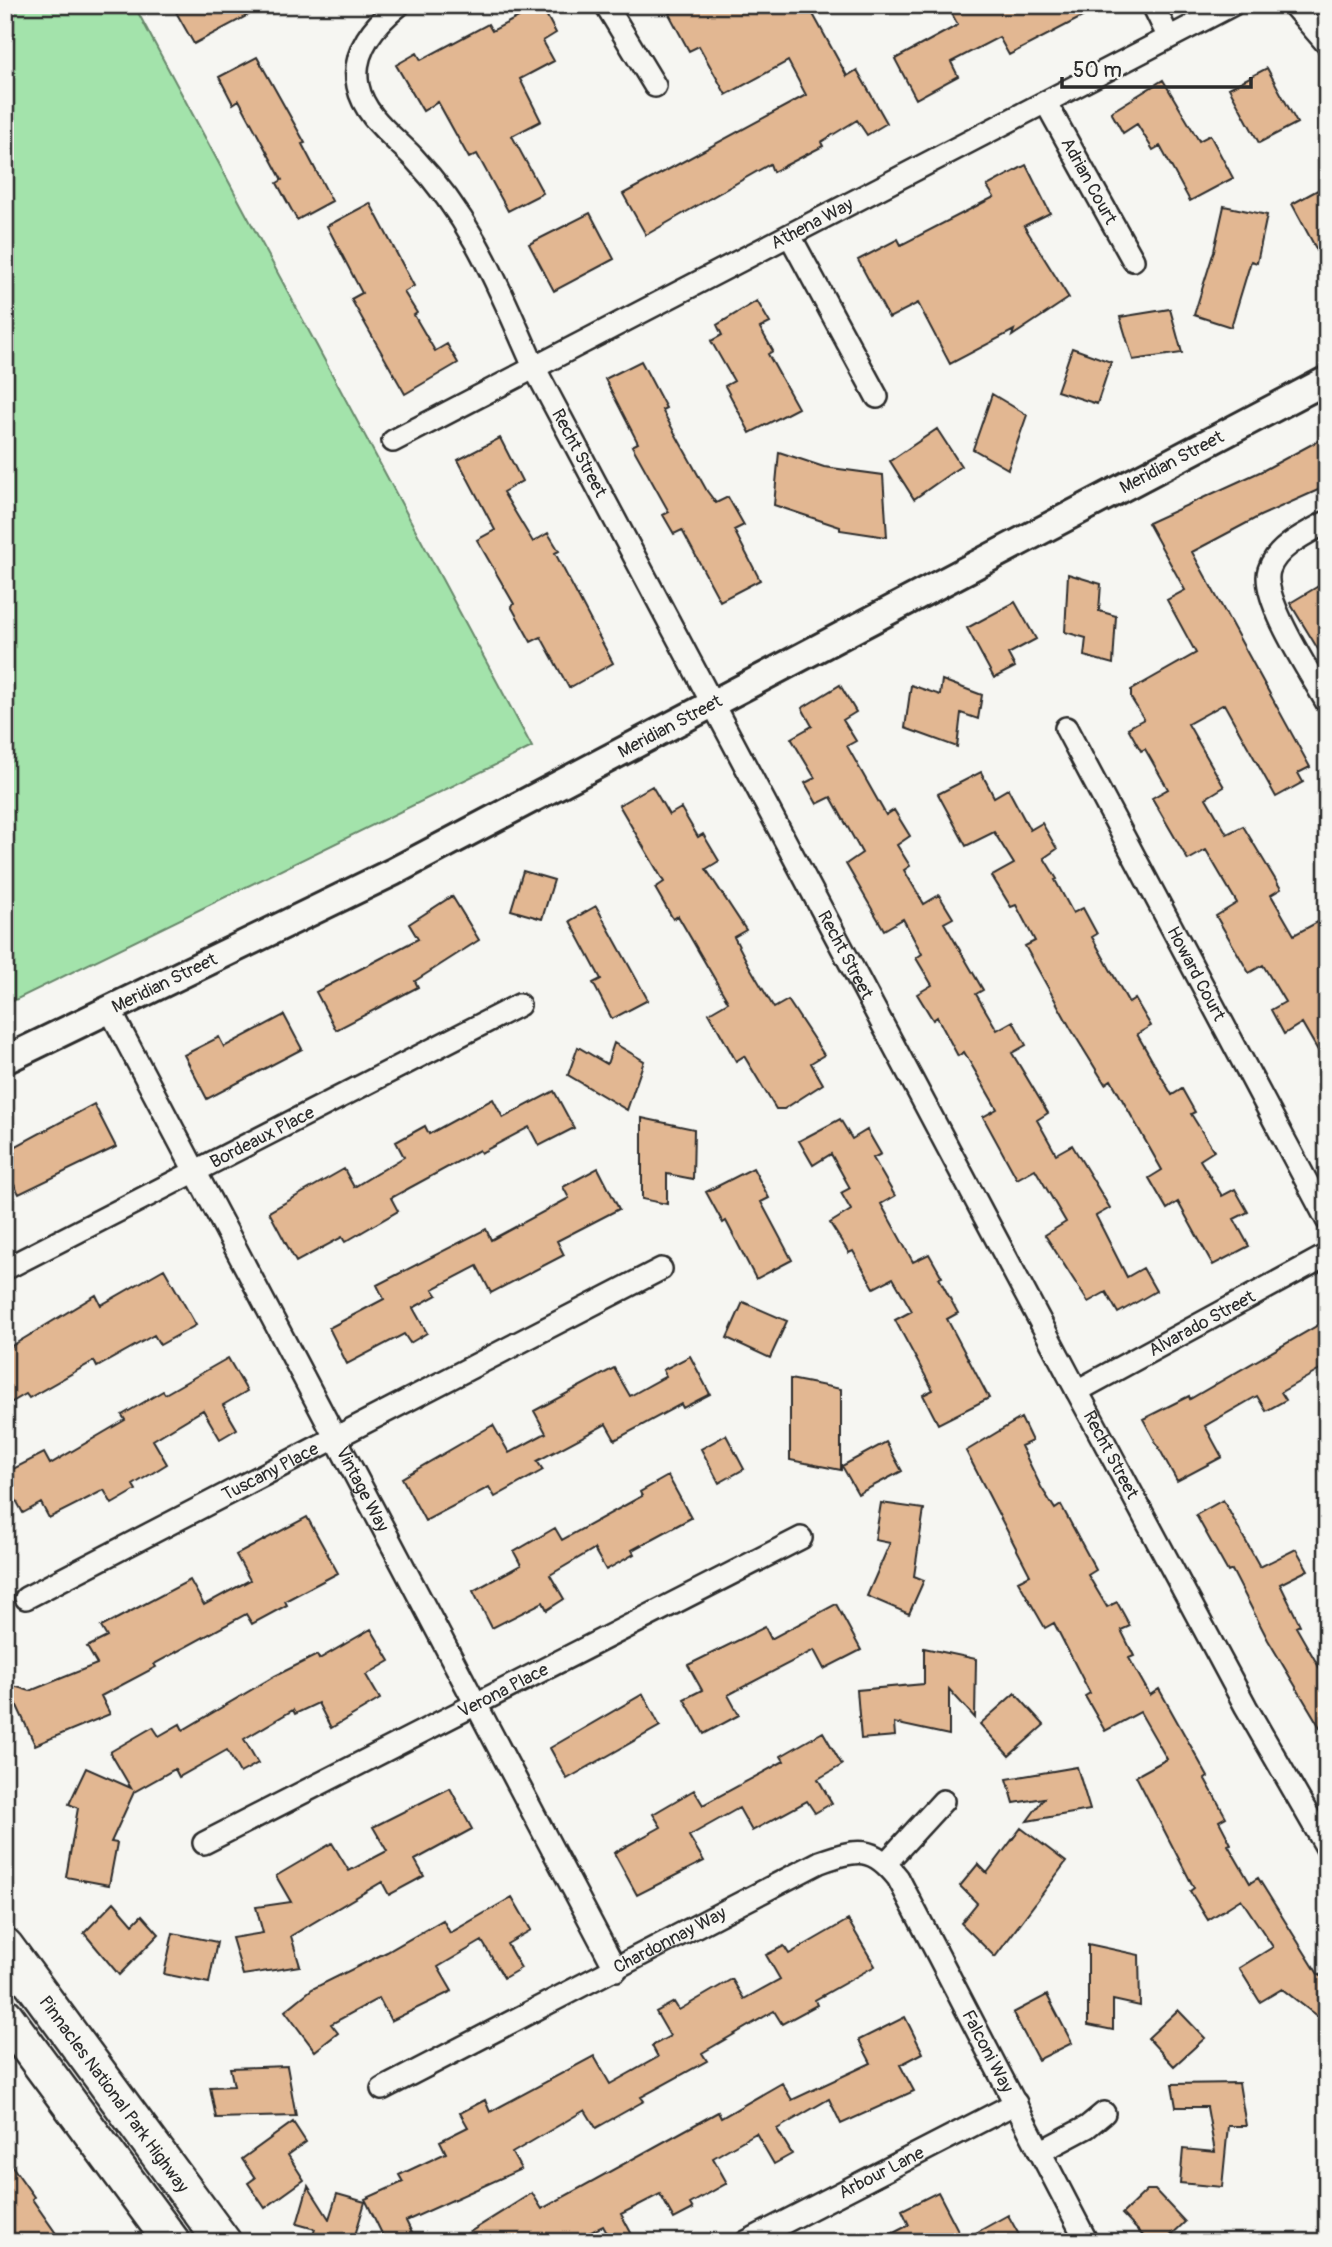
<svg xmlns="http://www.w3.org/2000/svg" width="1332" height="2247" viewBox="0 0 1332 2247" font-family="Pangolin,sans-serif">
<rect width="100%" height="100%" fill="#f6f6f2"/>
<filter id="ink" filterUnits="userSpaceOnUse"><feTurbulence type="fractalNoise" baseFrequency=".0143" numOctaves="2"/><feDisplacementMap in="SourceGraphic" scale="14" xChannelSelector="R" yChannelSelector="G"/><feConvolveMatrix kernelMatrix="1 2 1 2 8 2 1 2 1" color-interpolation-filters="sRGB"/></filter>
<g filter="url(#ink)">
<path fill="#a3e3ab" stroke="#67876b" stroke-width="2" d="M 5,5 L 134,5 L 532,747 L 5,1005 Z"/>
<path fill="#e2b792" stroke="#2b2b2b" stroke-width="2" d="M 172,5 L 267,5 L 194,44 Z
M 541,5 L 556,33 L 543,41 L 554,61 L 520,79 L 541,121 L 512,136 L 543,193 L 508,211 L 477,154 L 469,158 L 438,102 L 423,111 L 396,65 L 417,53 L 421,60 L 488,24 L 492,31 Z
M 685,5 L 808,5 L 847,76 L 857,70 L 887,123 L 867,135 L 857,120 L 821,142 L 823,146 L 773,172 L 770,164 L 646,235 L 623,194 L 806,95 L 788,61 L 726,95 L 699,46 L 689,51 L 669,14 Z
M 947,5 L 1105,5 L 1009,55 L 999,37 L 951,62 L 958,76 L 916,99 L 895,59 L 958,25 Z
M 257,57 L 305,143 L 302,144 L 332,201 L 297,220 L 277,183 L 282,180 L 239,100 L 233,104 L 219,77 Z
M 1267,68 L 1297,123 L 1259,143 L 1229,88 Z
M 1163,80 L 1199,141 L 1210,135 L 1233,178 L 1190,201 L 1160,146 L 1153,150 L 1137,124 L 1123,133 L 1111,112 Z
M 1026,165 L 1050,213 L 1024,226 L 1069,298 L 1012,336 L 1014,330 L 950,364 L 918,303 L 889,318 L 858,260 L 898,239 L 901,245 L 994,197 L 987,186 Z
M 1327,185 L 1327,269 L 1292,204 Z
M 370,203 L 414,286 L 404,292 L 417,313 L 414,315 L 435,351 L 447,344 L 458,363 L 405,394 L 351,299 L 362,293 L 327,226 Z
M 1224,206 L 1267,215 L 1257,263 L 1251,261 L 1231,327 L 1194,315 L 1214,251 Z
M 590,213 L 614,259 L 554,291 L 529,244 Z
M 757,301 L 770,323 L 760,328 L 773,351 L 768,354 L 798,408 L 750,433 L 725,386 L 734,381 L 711,341 L 722,335 L 717,325 Z
M 1170,309 L 1182,353 L 1133,360 L 1120,317 Z
M 1072,348 L 1111,362 L 1097,404 L 1057,391 Z
M 641,361 L 666,408 L 662,410 L 707,491 L 716,503 L 728,497 L 744,525 L 734,530 L 760,580 L 720,601 L 682,530 L 674,534 L 663,515 L 669,512 L 632,446 L 638,443 L 605,379 Z
M 992,394 L 1027,415 L 1008,469 L 973,449 Z
M 937,429 L 961,466 L 914,499 L 890,461 Z
M 1327,436 L 1327,486 L 1260,516 L 1192,552 L 1310,767 L 1298,773 L 1303,782 L 1276,797 L 1224,704 L 1188,724 L 1224,787 L 1206,798 L 1227,834 L 1243,826 L 1281,889 L 1271,895 L 1294,935 L 1327,917 L 1327,1066 L 1302,1023 L 1284,1034 L 1271,1010 L 1285,1002 L 1263,965 L 1249,973 L 1216,916 L 1237,903 L 1206,850 L 1188,860 L 1152,798 L 1168,789 L 1145,749 L 1141,751 L 1128,728 L 1144,719 L 1131,698 L 1131,690 L 1196,653 L 1167,600 L 1185,590 L 1148,523 L 1264,470 Z
M 500,438 L 522,481 L 503,492 L 533,542 L 548,533 L 559,551 L 555,553 L 613,663 L 569,688 L 541,637 L 531,642 L 511,606 L 514,604 L 477,540 L 495,530 L 458,460 Z
M 779,452 L 824,467 L 883,475 L 887,537 L 840,530 L 840,527 L 774,505 Z
M 1068,574 L 1101,584 L 1099,611 L 1116,616 L 1113,664 L 1084,656 L 1086,638 L 1065,632 Z
M 1327,581 L 1327,664 L 1290,603 Z
M 1015,602 L 1036,639 L 1008,654 L 1015,667 L 994,678 L 967,628 Z
M 942,680 L 982,695 L 978,719 L 961,713 L 957,747 L 905,728 L 911,685 L 940,695 Z
M 840,685 L 856,712 L 843,720 L 856,741 L 847,746 L 886,815 L 894,810 L 910,836 L 897,845 L 910,866 L 904,870 L 924,904 L 939,895 L 953,918 L 944,923 L 983,990 L 976,994 L 997,1030 L 1013,1021 L 1026,1045 L 1012,1053 L 1048,1113 L 1037,1120 L 1056,1154 L 1072,1145 L 1110,1208 L 1096,1216 L 1127,1277 L 1143,1268 L 1156,1291 L 1118,1313 L 1106,1292 L 1088,1302 L 1045,1235 L 1066,1222 L 1035,1169 L 1017,1179 L 983,1117 L 997,1109 L 964,1052 L 958,1056 L 937,1017 L 933,1020 L 917,994 L 932,985 L 916,958 L 922,954 L 903,919 L 884,930 L 846,864 L 862,853 L 831,797 L 817,804 L 805,783 L 815,778 L 791,738 L 812,726 L 802,708 Z
M 981,772 L 994,797 L 1008,789 L 1030,830 L 1042,823 L 1057,849 L 1044,858 L 1057,879 L 1055,880 L 1073,913 L 1083,908 L 1097,934 L 1092,937 L 1129,1003 L 1135,999 L 1151,1026 L 1137,1034 L 1172,1095 L 1182,1089 L 1195,1112 L 1191,1114 L 1214,1151 L 1200,1160 L 1222,1196 L 1235,1189 L 1248,1212 L 1234,1219 L 1249,1246 L 1213,1265 L 1178,1202 L 1167,1209 L 1149,1178 L 1162,1170 L 1111,1080 L 1105,1084 L 1071,1029 L 1025,946 L 1035,941 L 1016,905 L 1011,907 L 992,876 L 1014,864 L 994,832 L 966,846 L 938,794 Z
M 652,786 L 669,815 L 681,808 L 698,837 L 703,834 L 719,861 L 706,869 L 746,930 L 734,937 L 748,964 L 774,1008 L 788,1000 L 824,1055 L 811,1063 L 823,1084 L 784,1109 L 776,1109 L 744,1056 L 736,1061 L 709,1013 L 728,1002 L 678,916 L 673,919 L 655,888 L 664,882 L 619,805 Z
M 523,871 L 554,880 L 542,919 L 511,910 Z
M 452,896 L 479,940 L 415,981 L 418,987 L 336,1030 L 316,992 L 418,939 L 409,924 Z
M 596,906 L 648,1000 L 612,1019 L 593,983 L 601,979 L 570,921 Z
M 284,1015 L 302,1049 L 207,1099 L 184,1055 L 219,1037 L 224,1047 Z
M 614,1043 L 644,1061 L 627,1110 L 568,1075 L 578,1047 L 607,1064 Z
M 554,1091 L 574,1128 L 539,1146 L 529,1127 L 481,1153 L 479,1150 L 391,1198 L 398,1211 L 345,1242 L 342,1237 L 296,1262 L 269,1212 L 344,1169 L 354,1187 L 404,1157 L 396,1142 L 425,1126 L 429,1134 L 493,1099 L 503,1118 Z
M 94,1104 L 116,1147 L 19,1194 L 5,1168 L 5,1152 Z
M 642,1118 L 694,1129 L 693,1179 L 667,1174 L 667,1204 L 642,1199 Z
M 840,1119 L 852,1139 L 867,1130 L 881,1154 L 873,1158 L 895,1196 L 881,1204 L 913,1262 L 929,1254 L 942,1277 L 939,1278 L 958,1313 L 947,1319 L 989,1398 L 938,1424 L 923,1395 L 933,1390 L 895,1320 L 912,1311 L 893,1278 L 874,1288 L 853,1251 L 849,1253 L 830,1223 L 851,1210 L 841,1193 L 850,1188 L 831,1154 L 813,1165 L 799,1141 Z
M 598,1168 L 619,1209 L 557,1241 L 564,1255 L 491,1293 L 477,1266 L 433,1289 L 437,1295 L 413,1308 L 427,1333 L 410,1343 L 404,1334 L 347,1364 L 329,1328 L 384,1299 L 377,1285 L 486,1229 L 491,1240 L 569,1198 L 563,1187 Z
M 753,1168 L 769,1198 L 761,1202 L 792,1260 L 756,1279 L 726,1221 L 723,1223 L 706,1192 Z
M 164,1269 L 196,1325 L 160,1345 L 154,1335 L 97,1367 L 94,1361 L 29,1398 L 26,1394 L 5,1406 L 5,1350 L 96,1295 L 101,1305 Z
M 743,1302 L 787,1321 L 770,1358 L 727,1338 Z
M 1327,1320 L 1327,1366 L 1281,1392 L 1286,1400 L 1266,1411 L 1257,1396 L 1205,1426 L 1222,1457 L 1177,1481 L 1143,1419 L 1189,1396 L 1190,1399 Z
M 690,1356 L 710,1394 L 683,1408 L 681,1404 L 615,1440 L 606,1424 L 537,1461 L 543,1470 L 495,1497 L 489,1487 L 425,1521 L 402,1478 L 493,1425 L 509,1453 L 546,1433 L 534,1411 L 614,1368 L 630,1396 L 666,1376 L 663,1370 Z
M 228,1358 L 247,1391 L 223,1405 L 237,1429 L 220,1439 L 203,1410 L 153,1440 L 167,1464 L 133,1485 L 136,1490 L 112,1504 L 104,1490 L 49,1518 L 41,1503 L 23,1513 L 5,1480 L 5,1473 L 44,1453 L 50,1464 L 125,1420 L 122,1415 L 163,1391 L 165,1394 Z
M 790,1379 L 841,1389 L 841,1470 L 790,1460 Z
M 1021,1418 L 1032,1441 L 1021,1446 L 1041,1487 L 1055,1509 L 1061,1505 L 1096,1570 L 1088,1575 L 1107,1607 L 1117,1602 L 1130,1626 L 1121,1630 L 1134,1656 L 1129,1658 L 1150,1695 L 1159,1689 L 1208,1777 L 1205,1779 L 1226,1817 L 1219,1821 L 1231,1844 L 1228,1845 L 1250,1883 L 1258,1878 L 1318,1974 L 1327,1980 L 1327,2024 L 1282,1989 L 1260,2002 L 1239,1968 L 1273,1947 L 1241,1899 L 1208,1920 L 1190,1891 L 1194,1888 L 1136,1776 L 1167,1759 L 1140,1712 L 1105,1731 L 1085,1696 L 1090,1693 L 1054,1623 L 1045,1628 L 1018,1581 L 1030,1575 L 966,1451 Z
M 726,1435 L 744,1469 L 719,1483 L 701,1449 Z
M 886,1442 L 902,1471 L 858,1494 L 842,1466 Z
M 668,1476 L 691,1518 L 632,1550 L 634,1554 L 606,1570 L 594,1549 L 550,1575 L 564,1599 L 547,1610 L 543,1602 L 492,1628 L 473,1591 L 521,1565 L 514,1552 L 555,1528 L 562,1540 L 642,1496 L 640,1492 Z
M 1223,1500 L 1260,1567 L 1296,1549 L 1308,1570 L 1280,1584 L 1300,1625 L 1296,1627 L 1327,1681 L 1327,1739 L 1268,1640 L 1232,1570 L 1228,1572 L 1196,1515 Z
M 881,1503 L 924,1509 L 914,1576 L 924,1580 L 909,1614 L 867,1596 L 890,1543 L 875,1540 Z
M 307,1517 L 338,1573 L 285,1601 L 287,1605 L 252,1624 L 246,1614 L 154,1664 L 156,1667 L 101,1696 L 110,1714 L 35,1745 L 7,1684 L 30,1691 L 97,1664 L 87,1647 L 107,1637 L 101,1627 L 190,1580 L 204,1605 L 250,1580 L 236,1555 Z
M 836,1604 L 861,1650 L 824,1669 L 814,1650 L 728,1695 L 739,1715 L 704,1734 L 684,1699 L 702,1690 L 688,1665 L 765,1627 L 771,1639 Z
M 371,1629 L 390,1661 L 366,1675 L 380,1699 L 331,1728 L 318,1703 L 295,1714 L 293,1710 L 244,1739 L 258,1763 L 240,1773 L 227,1750 L 179,1777 L 175,1769 L 134,1792 L 111,1842 L 117,1843 L 109,1885 L 66,1877 L 78,1808 L 69,1804 L 86,1768 L 131,1788 L 110,1752 L 153,1727 L 159,1736 L 180,1724 L 183,1730 L 275,1676 L 317,1655 L 319,1659 Z
M 924,1648 L 976,1659 L 975,1718 L 949,1689 L 949,1735 L 894,1723 L 895,1736 L 861,1739 L 857,1690 L 924,1684 Z
M 1015,1693 L 1044,1725 L 1009,1756 L 980,1724 Z
M 643,1694 L 660,1726 L 567,1779 L 550,1748 Z
M 823,1732 L 842,1765 L 818,1779 L 832,1803 L 815,1813 L 807,1801 L 752,1831 L 739,1808 L 689,1836 L 704,1861 L 637,1895 L 614,1853 L 661,1827 L 653,1814 L 694,1790 L 703,1805 L 784,1761 L 781,1756 Z
M 1077,1767 L 1090,1810 L 1027,1821 L 1044,1798 L 1014,1803 L 1007,1779 Z
M 450,1788 L 472,1829 L 415,1860 L 424,1876 L 389,1895 L 382,1882 L 291,1936 L 300,1966 L 243,1975 L 232,1938 L 263,1933 L 256,1907 L 291,1902 L 276,1876 L 332,1843 L 349,1871 L 387,1851 L 373,1827 Z
M 1021,1828 L 1066,1862 L 995,1957 L 961,1923 L 977,1903 L 960,1886 L 978,1864 L 987,1873 Z
M 512,1897 L 531,1930 L 507,1944 L 521,1968 L 504,1978 L 482,1941 L 438,1967 L 452,1991 L 391,2021 L 379,1998 L 331,2024 L 338,2033 L 315,2051 L 285,2011 L 312,1989 L 387,1952 L 443,1920 L 450,1933 Z
M 114,1902 L 133,1924 L 142,1915 L 159,1934 L 119,1975 L 84,1933 Z
M 848,1920 L 875,1966 L 815,2000 L 817,2005 L 782,2024 L 774,2011 L 702,2053 L 707,2061 L 641,2097 L 644,2101 L 596,2128 L 585,2110 L 512,2153 L 521,2169 L 406,2221 L 412,2233 L 386,2242 L 365,2199 L 403,2182 L 399,2175 L 446,2153 L 440,2141 L 468,2127 L 460,2113 L 485,2100 L 490,2112 L 594,2056 L 610,2084 L 658,2057 L 652,2046 L 670,2036 L 656,2012 L 674,2002 L 679,2010 L 732,1979 L 744,1999 L 780,1979 L 766,1955 L 784,1946 L 789,1954 Z
M 173,1933 L 217,1942 L 209,1983 L 164,1974 Z
M 1088,1944 L 1139,1955 L 1140,2006 L 1113,2000 L 1113,2030 L 1088,2025 Z
M 1047,1995 L 1072,2043 L 1038,2060 L 1013,2013 Z
M 1178,2010 L 1205,2038 L 1174,2066 L 1148,2038 Z
M 905,2017 L 923,2053 L 900,2065 L 914,2091 L 841,2124 L 829,2099 L 777,2129 L 792,2154 L 774,2164 L 756,2133 L 713,2158 L 727,2183 L 690,2204 L 693,2209 L 674,2219 L 660,2194 L 621,2214 L 636,2242 L 612,2242 L 603,2226 L 571,2242 L 454,2242 L 532,2193 L 542,2209 L 718,2112 L 721,2118 L 782,2083 L 792,2100 L 871,2063 L 859,2040 Z
M 287,2066 L 296,2116 L 216,2118 L 210,2087 L 234,2086 L 230,2068 Z
M 1239,2083 L 1246,2126 L 1228,2126 L 1222,2187 L 1180,2183 L 1183,2149 L 1215,2152 L 1207,2107 L 1176,2107 L 1172,2084 Z
M 293,2122 L 306,2142 L 288,2155 L 304,2180 L 265,2208 L 248,2183 L 255,2178 L 242,2159 Z
M 5,2156 L 34,2197 L 32,2199 L 62,2242 L 5,2242 Z
M 308,2186 L 329,2219 L 337,2194 L 365,2202 L 353,2242 L 311,2242 L 315,2229 L 297,2224 Z
M 1147,2190 L 1155,2190 L 1185,2222 L 1164,2242 L 1149,2242 L 1122,2214 Z
M 938,2192 L 963,2240 L 1008,2215 L 1023,2242 L 876,2242 L 909,2225 L 902,2210 Z"/>
<g fill="none" stroke-linecap="round" stroke-linejoin="round">
<defs>
<g id="minor">
<path id="s1" d="M 399,5 C 374,25 351,52 358,86 C 364,116 393,136 413,157 C 476,224 498,287 535,369 L 1077,1391 L 1246,1707 L 1327,1848"/>
<path d="M 606,5 L 655,86"/>
<path d="M 1153,5 L 1168,36"/>
<path d="M 1293,5 L 1327,44"/>
<path id="s2" d="M 1046,103 L 1133,260"/>
<path d="M 790,236 L 877,397"/>
<path id="s3" d="M 393,441 L 1232,5"/>
<path d="M 1327,522 C 1307,533 1276,547 1269,570 C 1260,598 1312,676 1327,703"/>
<path id="s4" d="M 1066,728 L 1327,1220"/>
<path id="s5" d="M 109,1008 L 616,1970"/>
<path id="s6" d="M 5,1269 L 519,1005"/>
<path id="s7" d="M 1077,1391 L 1327,1255"/>
<path id="s8" d="M 26,1598 L 661,1269"/>
<path id="s9" d="M 204,1843 L 801,1538"/>
<path d="M 886,1863 L 943,1801"/>
<path id="s10" d="M 382,2089 L 820,1862 C 857,1849 872,1845 898,1878 L 1087,2242"/>
<path d="M 1040,2152 L 1087,2127 L 1104,2113"/>
<path id="s11" d="M 746,2242 L 1016,2103"/>
</g>
<g id="tertiary">
<path id="s12" d="M 5,1060 L 393,872 L 1327,380"/>
</g>
<g id="primary">
<path id="s13" d="M 5,1946 L 223,2242"/>
<path d="M 5,2016 L 172,2242"/>
</g>
</defs>
<use href="#minor" stroke="#2b2b2b" stroke-width="26"/>
<use href="#tertiary" stroke="#2b2b2b" stroke-width="32"/>
<use href="#primary" stroke="#2b2b2b" stroke-width="40"/>
<use href="#minor" stroke="#f6f6f2" stroke-width="21"/>
<use href="#tertiary" stroke="#f6f6f2" stroke-width="26"/>
<use href="#primary" stroke="#f6f6f2" stroke-width="35"/>
</g>
</g>
<g text-anchor="middle" dominant-baseline="central" stroke-width="5" stroke-linejoin="round" paint-order="stroke">
<g font-size="18" fill="#2b2b2b" stroke="#f6f6f2">
<text stroke="none"><textPath href="#s2" startOffset="89">Adrian Court</textPath></text>
<text stroke="none"><textPath href="#s3" startOffset="472">Athena Way</textPath></text>
<text stroke="none"><textPath href="#s1" startOffset="528">Recht Street</textPath></text>
<text stroke="none"><textPath href="#s12" startOffset="1311">Meridian Street</textPath></text>
<text stroke="none"><textPath href="#s12" startOffset="744">Meridian Street</textPath></text>
<text stroke="none"><textPath href="#s1" startOffset="1096">Recht Street</textPath></text>
<text stroke="none"><textPath href="#s4" startOffset="278">Howard Court</textPath></text>
<text stroke="none"><textPath href="#s12" startOffset="177">Meridian Street</textPath></text>
<text stroke="none"><textPath href="#s6" startOffset="289">Bordeaux Place</textPath></text>
<text stroke="none"><textPath href="#s7" startOffset="142">Alvarado Street</textPath></text>
<text stroke="none"><textPath href="#s1" startOffset="1662">Recht Street</textPath></text>
<text stroke="none"><textPath href="#s8" startOffset="275">Tuscany Place</textPath></text>
<text stroke="none"><textPath href="#s5" startOffset="544">Vintage Way</textPath></text>
<text stroke="none"><textPath href="#s9" startOffset="336">Verona Place</textPath></text>
<text stroke="none"><textPath href="#s10" startOffset="324">Chardonnay Way</textPath></text>
<text stroke="none"><textPath href="#s10" startOffset="777">Falconi Way</textPath></text>
<text stroke="none"><textPath href="#s13" startOffset="184">Pinnacles National Park Highway</textPath></text>
<text stroke="none"><textPath href="#s11" startOffset="152">Arbour Lane</textPath></text>
</g>
</g>
<rect width="1332" height="2247" fill="none" stroke="#f6f6f2" stroke-width="28"/>
<rect x="14" y="14" width="1304" height="2219" fill="none" stroke="#2b2b2b" stroke-width="2.5" filter="url(#ink)"/>
<path d="M1062 77v10h189v-10" fill="none" stroke="#2b2b2b" stroke-width="3.5"/>
<text x="1073" y="77" font-size="21" fill="#2b2b2b" stroke="#f6f6f2" stroke-width="5" paint-order="stroke">50 m</text>
</svg>
